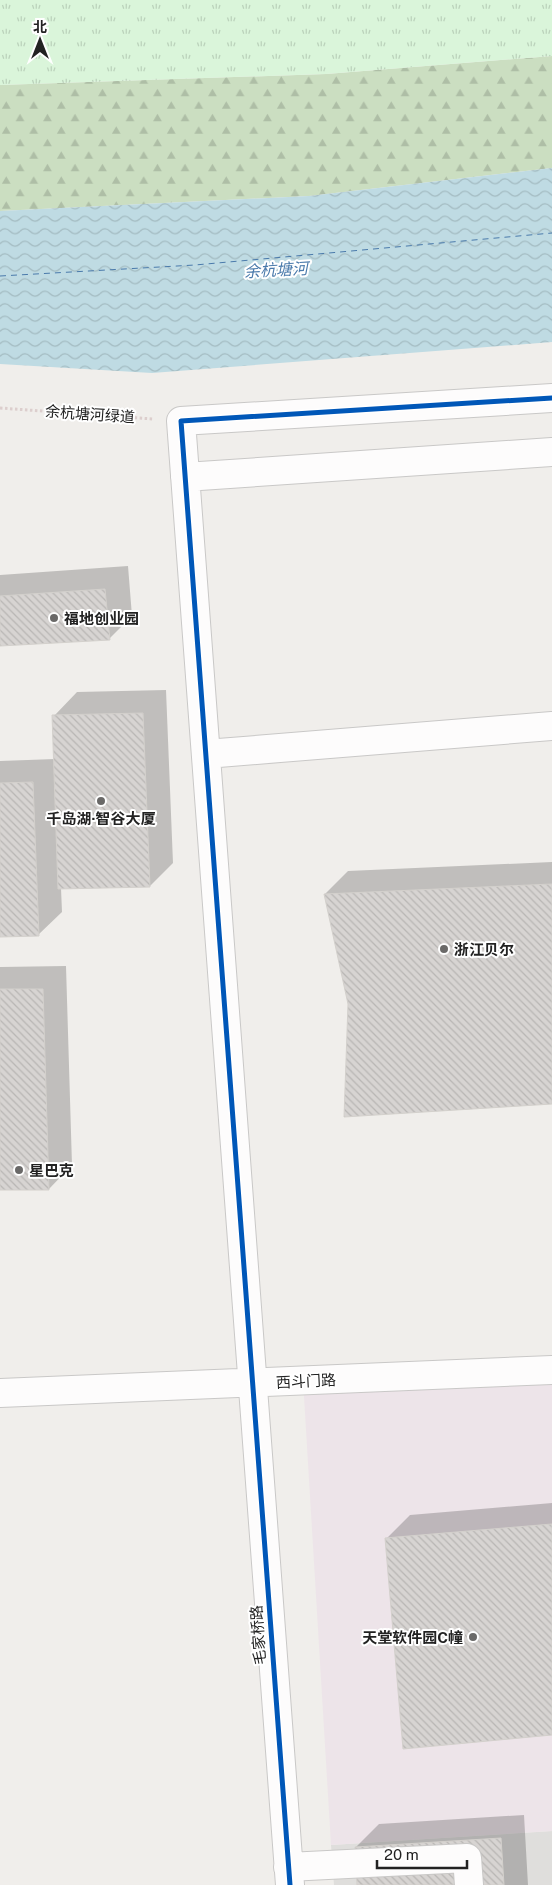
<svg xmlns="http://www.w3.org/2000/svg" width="552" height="1885" viewBox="0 0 552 1885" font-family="'Public Sans','Noto Sans SC',sans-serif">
<defs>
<pattern id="forest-firs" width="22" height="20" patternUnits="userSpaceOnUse" patternTransform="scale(1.25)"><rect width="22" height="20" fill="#cbdec1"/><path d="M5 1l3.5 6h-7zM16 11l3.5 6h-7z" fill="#aebea6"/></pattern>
<pattern id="park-tufts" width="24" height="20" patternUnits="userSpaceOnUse" patternTransform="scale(1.25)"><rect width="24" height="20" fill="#daf5da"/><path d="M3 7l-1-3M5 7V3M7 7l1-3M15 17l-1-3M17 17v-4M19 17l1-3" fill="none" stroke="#bbd2bb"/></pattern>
<pattern id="water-waves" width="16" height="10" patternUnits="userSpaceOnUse" patternTransform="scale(1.25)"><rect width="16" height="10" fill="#bfdbe3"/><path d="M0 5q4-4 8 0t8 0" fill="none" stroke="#a4bcc2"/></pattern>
<pattern id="building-back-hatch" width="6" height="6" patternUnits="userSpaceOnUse" patternTransform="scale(1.25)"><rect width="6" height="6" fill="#d7d4d2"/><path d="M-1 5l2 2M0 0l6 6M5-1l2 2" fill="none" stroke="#b8b6b4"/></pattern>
</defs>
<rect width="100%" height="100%" fill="#f0eeeb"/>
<path fill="#dfdedc" d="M 552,1831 L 552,1885 L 334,1885 L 331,1845 Z"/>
<path fill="#ede4e9" d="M 552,1369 L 552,1831 L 331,1845 L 303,1380 Z"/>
<path fill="url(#forest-firs)" d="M 552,56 L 552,168 L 309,196 L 0,211 L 0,85 L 326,74 Z"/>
<path fill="url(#park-tufts)" d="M 0,0 L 552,0 L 552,56 L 326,74 L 0,85 Z"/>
<path fill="url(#water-waves)" d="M 552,168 L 552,342 L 152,373 L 0,364 L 0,211 L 309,196 Z"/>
<path fill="#0003" d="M 128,566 L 132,616 L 109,639 L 0,645 L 0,575 Z
M 166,690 L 173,863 L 150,886 L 61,888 L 62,912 L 38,935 L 0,936 L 0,761 L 55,759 L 54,716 L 77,692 Z
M 552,862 L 552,1102 L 349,1003 L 325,894 L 348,871 Z
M 66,966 L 72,1165 L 49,1189 L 0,1189 L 0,967 Z
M 552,1503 L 552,1734 L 386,1539 L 410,1515 Z
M 524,1815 L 528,1885 L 358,1885 L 356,1847 L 379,1824 Z"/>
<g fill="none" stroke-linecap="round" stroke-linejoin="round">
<path stroke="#4a7aab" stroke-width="1" stroke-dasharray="6 5" stroke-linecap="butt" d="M 0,276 L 195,265 L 552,233"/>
</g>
<path fill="url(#building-back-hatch)" stroke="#d3d0cc" d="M 105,589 L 110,640 L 0,646 L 0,596 Z
M 143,713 L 150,887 L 58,889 L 52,715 Z
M 33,782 L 39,936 L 0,937 L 0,783 Z
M 552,884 L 552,1104 L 344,1117 L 348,1004 L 324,894 Z
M 0,989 L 43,989 L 49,1190 L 0,1190 Z
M 552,1524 L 552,1735 L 403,1749 L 385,1538 Z
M 501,1838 L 504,1885 L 357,1885 L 355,1847 Z"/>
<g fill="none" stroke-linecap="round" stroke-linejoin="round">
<defs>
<path id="minor" d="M 185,477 L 552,452
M 206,754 L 552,726
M 0,1393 L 552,1370
M 288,1867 L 467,1858 L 469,1885
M 290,1885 L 181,421 L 552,398"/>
</defs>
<use href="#minor" stroke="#c9c8c7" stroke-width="30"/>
<path stroke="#dccecd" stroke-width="3" stroke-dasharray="2.5 2.5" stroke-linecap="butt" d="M 0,408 L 153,419"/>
<use href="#minor" stroke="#fdfcfc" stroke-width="28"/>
<defs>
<path id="cycleway" d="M 290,1885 L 181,421 L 552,398"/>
</defs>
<use href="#cycleway" stroke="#fff" stroke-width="8"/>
<use href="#cycleway" stroke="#0057b8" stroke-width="5"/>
</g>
<g fill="#6a6968" stroke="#fff" stroke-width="2">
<circle cx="54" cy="618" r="5"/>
<circle cx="101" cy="801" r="5"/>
<circle cx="444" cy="949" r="5"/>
<circle cx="19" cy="1170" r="5"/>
<circle cx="473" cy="1637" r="5"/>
</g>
<g text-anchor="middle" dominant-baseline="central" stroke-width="4" stroke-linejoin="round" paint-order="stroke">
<g font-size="15" fill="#222" stroke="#fff">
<text transform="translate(90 414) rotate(4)">余杭塘河绿道</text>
<text transform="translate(306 1381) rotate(-3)">西斗门路</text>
<text transform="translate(258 1635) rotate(-94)">毛家桥路</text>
</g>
<g font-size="15" font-weight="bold" fill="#222" stroke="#fff" text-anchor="start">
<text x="64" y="618">福地创业园</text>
<text x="101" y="818" text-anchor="middle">千岛湖·智谷大厦</text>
<text x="454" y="949">浙江贝尔</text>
<text x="29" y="1170">星巴克</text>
<text x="463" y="1637" text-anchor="end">天堂软件园C幢</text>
</g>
<g font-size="16" font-style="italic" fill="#4a7aab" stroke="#fff">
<text transform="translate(276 270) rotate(-3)">余杭塘河</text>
</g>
</g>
<g transform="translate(40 40)" stroke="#ffffff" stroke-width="4" paint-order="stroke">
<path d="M0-4L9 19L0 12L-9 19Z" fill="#222222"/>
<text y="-8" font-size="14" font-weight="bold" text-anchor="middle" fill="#222222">北</text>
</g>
<path d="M377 1860v8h90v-8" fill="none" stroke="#222222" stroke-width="2.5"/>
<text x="384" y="1860" font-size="15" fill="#222222" stroke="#ffffff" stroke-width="4" paint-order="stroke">20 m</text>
</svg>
